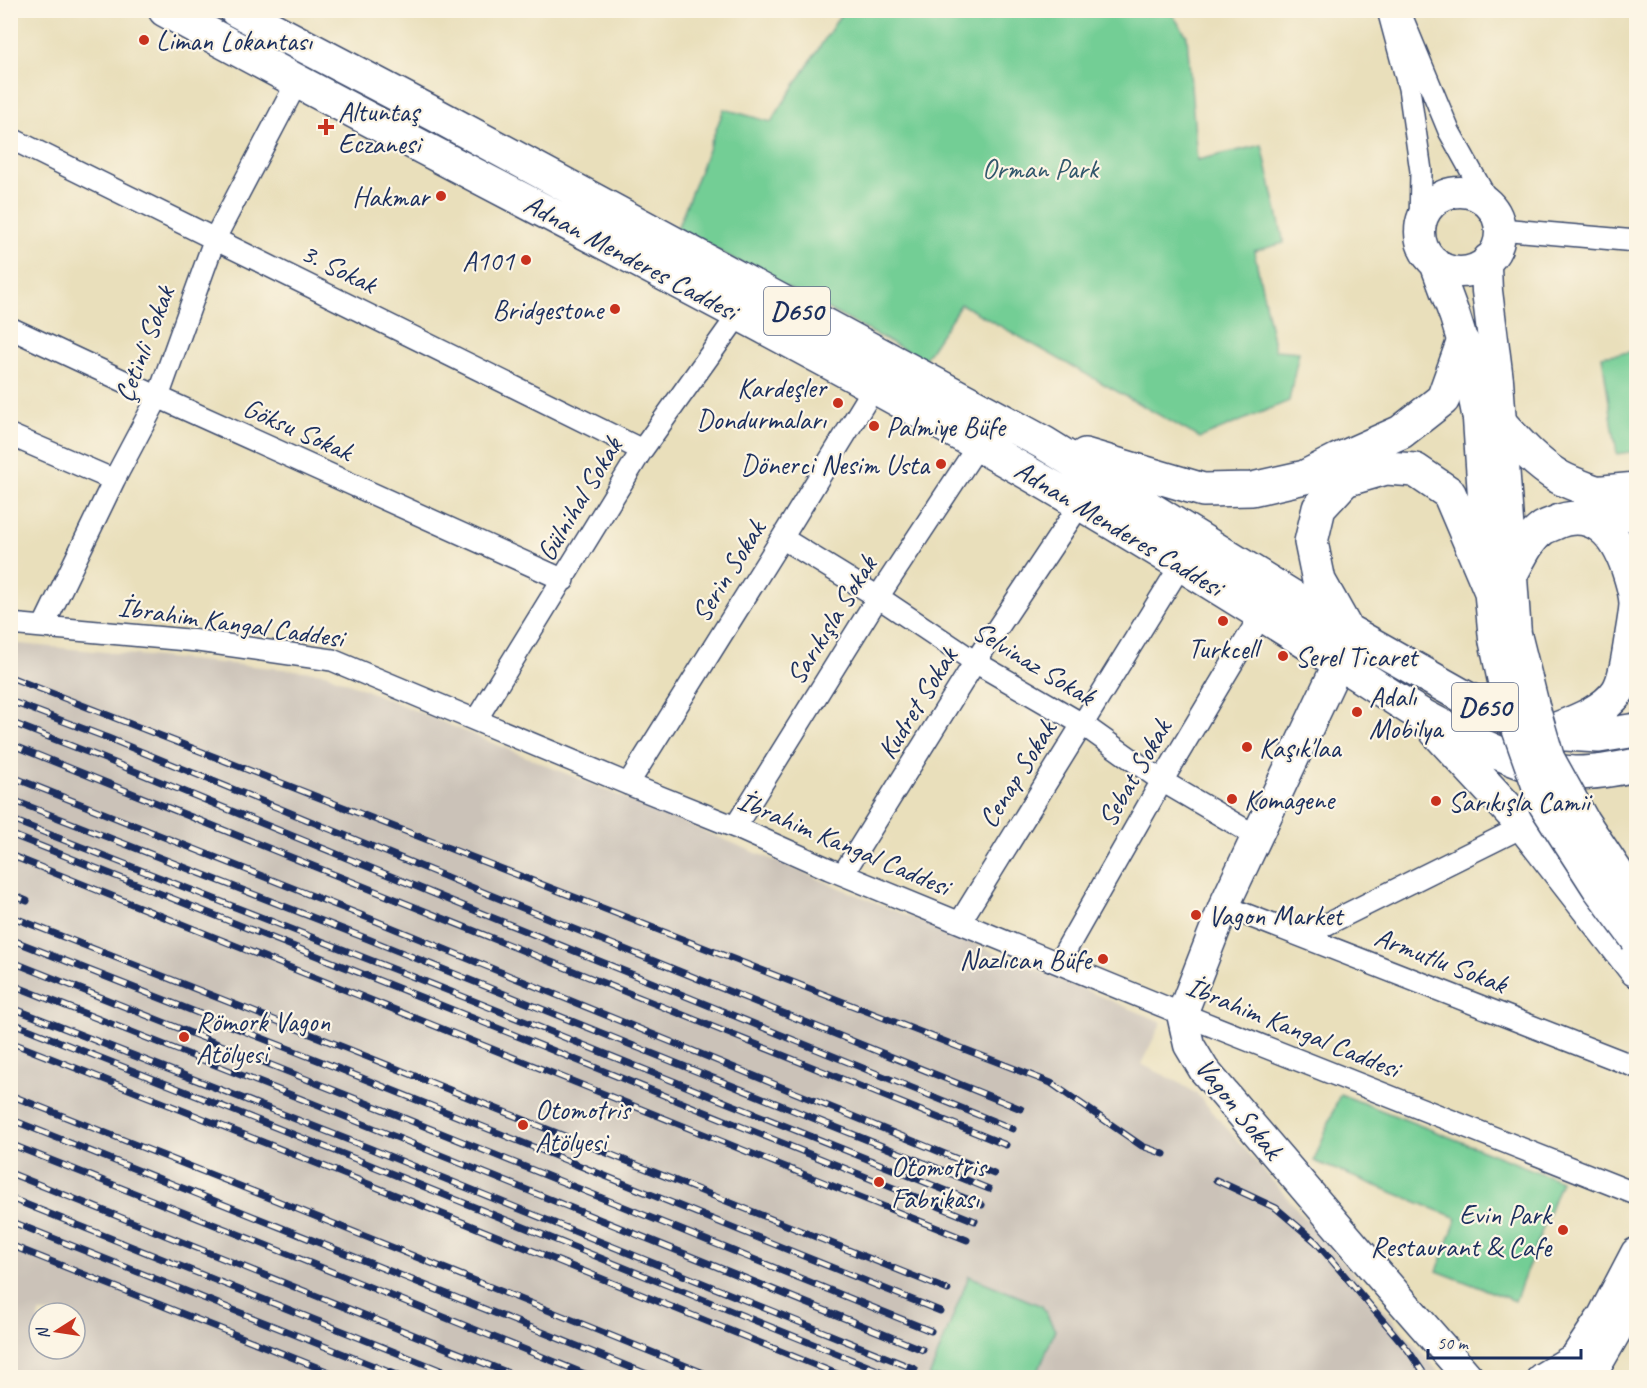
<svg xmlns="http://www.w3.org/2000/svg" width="1647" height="1388" viewBox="0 0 1647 1388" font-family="Caveat,sans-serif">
<rect width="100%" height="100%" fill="#fcf5e5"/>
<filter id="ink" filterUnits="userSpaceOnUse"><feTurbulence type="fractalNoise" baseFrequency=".0167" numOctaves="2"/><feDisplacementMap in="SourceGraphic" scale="12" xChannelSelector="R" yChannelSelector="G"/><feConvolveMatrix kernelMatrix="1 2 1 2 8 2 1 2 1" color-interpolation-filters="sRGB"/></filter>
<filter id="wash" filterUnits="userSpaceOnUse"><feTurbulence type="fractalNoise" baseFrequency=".008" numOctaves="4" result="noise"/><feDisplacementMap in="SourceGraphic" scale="24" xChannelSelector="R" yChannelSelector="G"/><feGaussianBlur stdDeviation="1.35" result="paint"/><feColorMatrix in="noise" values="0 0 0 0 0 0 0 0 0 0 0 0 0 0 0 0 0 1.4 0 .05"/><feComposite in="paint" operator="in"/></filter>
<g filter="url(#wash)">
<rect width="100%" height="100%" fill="#e9dfbb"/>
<path fill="#cbc2b8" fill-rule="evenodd" d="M 10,643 L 325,673 L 1162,1022 L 1141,1064 L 1178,1082 L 1197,1094 L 1443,1377 L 11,1377 ZM 39,1313 L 75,1313 L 75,1349 L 39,1349 Z"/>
<path fill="#73ce95" stroke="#477e7a" stroke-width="1.5" d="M 843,11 L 1170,11 L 1187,36 L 1197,160 L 1262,145 L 1284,243 L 1254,251 L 1275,350 L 1299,352 L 1289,401 L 1200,438 L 961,304 L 924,360 L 677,229 L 724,109 L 771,122 Z
M 1636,351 L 1636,451 L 1617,454 L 1602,356 Z
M 1340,1094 L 1561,1181 L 1515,1301 L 1437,1271 L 1457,1218 L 1314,1161 Z
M 969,1276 L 1042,1306 L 1055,1330 L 1036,1377 L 929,1377 Z"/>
</g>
<g filter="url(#ink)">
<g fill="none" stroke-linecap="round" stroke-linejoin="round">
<defs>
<path id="street" d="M 1388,10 L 1409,88 L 1421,171 L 1420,228
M 1401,15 L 1449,131 L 1490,205
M 10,138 L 642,450
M 1500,229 L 1636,241
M 10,328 L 158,397 L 564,580
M 10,435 L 114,480
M 1592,487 L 1636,483
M 782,538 L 878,597 L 975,662 L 1082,724 L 1162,781 L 1256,836
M 10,624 L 198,641 L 332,660 L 628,784 L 735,827 L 829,869 L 1182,1014 L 1636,1194
M 43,627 L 114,480 L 158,397 L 215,238 L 297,82
M 476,720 L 642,450 L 739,314
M 628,784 L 782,538 L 875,386
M 735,827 L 878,597 L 979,444
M 843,874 L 975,662 L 1081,503
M 1224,906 L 1636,1067
M 960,922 L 1181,565
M 1303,936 L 1524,826
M 1059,962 L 1162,781 L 1261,615
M 1631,1305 L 1636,1300"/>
<path id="secondary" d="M1420 232a40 40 0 1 1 80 0a40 40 0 1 1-80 0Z
M 1488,259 L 1486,267 L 1487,291 L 1498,380 L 1516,634
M 1435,263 L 1455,317 L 1463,343 L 1478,419 L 1489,587 L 1494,639
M 1339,662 L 1224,906 L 1182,1014 L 1189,1045 L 1204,1070 L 1380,1276 L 1469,1378
M 1542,1378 L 1575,1358 L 1603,1316 L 1636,1253
M 1587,1378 L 1591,1375 L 1625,1316"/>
<path id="primary" d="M 165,10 C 450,166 741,308 1023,470 C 1129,531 1234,597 1338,662 C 1366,679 1394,699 1423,716 C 1452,732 1483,747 1513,759 C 1559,778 1590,775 1636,765
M 236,10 L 436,115 L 1044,443 L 1346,630 L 1468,699 L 1515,721 L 1549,733 L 1599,736 L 1636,730
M 1501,424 C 1519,444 1536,463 1559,477 C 1584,491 1617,494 1636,516
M 1085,455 L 1203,490 L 1252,489 L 1305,477 L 1338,460 L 1401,432 L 1443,399 L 1463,343
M 1511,574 C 1520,558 1527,540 1542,529 C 1546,526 1551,525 1555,523 C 1593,506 1617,535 1628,569 C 1632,581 1636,593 1636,605 C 1635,619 1632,633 1630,646 C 1628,659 1625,680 1618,691 C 1604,712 1574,722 1552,731
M 1346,629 L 1319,581 L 1311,542 L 1319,508 L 1345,480 L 1386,468 L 1415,470 L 1449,493 L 1489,587
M 1436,731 L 1524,826 L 1636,970"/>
</defs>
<use href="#street" stroke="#3a496c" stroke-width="24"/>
<use href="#secondary" stroke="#3a496c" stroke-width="33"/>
<use href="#primary" stroke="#3a496c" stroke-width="36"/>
<use href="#street" stroke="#fff" stroke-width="21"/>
<use href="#secondary" stroke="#fff" stroke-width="30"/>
<use href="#primary" stroke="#fff" stroke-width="33"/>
<defs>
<path id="rail" d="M 10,677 L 1051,1083 L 1142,1146 L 1164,1154
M 10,701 L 108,738 L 488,894 L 1021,1109
M 10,722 L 100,757 L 481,913 L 1013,1129
M 10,744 L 1006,1145
M 10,776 L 376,921 L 994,1174
M 10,799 L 368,939 L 989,1189
M 10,819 L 434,985 L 982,1205
M 10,834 L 428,1000 L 975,1221
M 10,855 L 967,1240
M 10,894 L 27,901
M 10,916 L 328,1041 L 948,1290
M 10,939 L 320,1061 L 940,1311
M 10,961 L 399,1116 L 931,1331
M 10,984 L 304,1100 L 923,1350
M 10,1007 L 369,1148 L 915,1369
M 10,1022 L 363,1162 L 897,1378
M 10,1042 L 356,1179 L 847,1378
M 10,1095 L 265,1196 L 716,1378
M 10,1119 L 657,1378
M 10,1144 L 248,1238 L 595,1378
M 10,1173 L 521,1378
M 1216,1180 L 1276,1208 L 1316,1242 L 1408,1350 L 1427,1378
M 10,1198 L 460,1378
M 10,1221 L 404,1378
M 10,1245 L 344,1378"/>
</defs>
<use href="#rail" stroke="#1b2f5e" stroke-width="7"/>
<use href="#rail" stroke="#fcf5e5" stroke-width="4.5" stroke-dasharray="14" stroke-linecap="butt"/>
<defs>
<path id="secondary-bridge" d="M 1516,634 L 1534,706 L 1549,758 L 1584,821 L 1636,899
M 1494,639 L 1507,700 L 1544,805 L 1598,889 L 1636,940"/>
</defs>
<use href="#secondary-bridge" stroke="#3a496c" stroke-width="33" stroke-linecap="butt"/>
<use href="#secondary-bridge" stroke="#fff" stroke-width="30"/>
</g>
</g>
<g fill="#c8321e" stroke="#fcf5e5" stroke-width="2">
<circle cx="144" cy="40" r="6"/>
<path d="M323 118h6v6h6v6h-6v6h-6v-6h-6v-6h6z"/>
<circle cx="441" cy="196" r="6"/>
<circle cx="526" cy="260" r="6"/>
<circle cx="615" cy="309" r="6"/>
<circle cx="838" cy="403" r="6"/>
<circle cx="874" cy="426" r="6"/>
<circle cx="941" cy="464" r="6"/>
<circle cx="1223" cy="621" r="6"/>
<circle cx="1283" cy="656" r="6"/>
<circle cx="1357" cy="712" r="6"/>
<circle cx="1247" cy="747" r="6"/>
<circle cx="1232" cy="799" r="6"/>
<circle cx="1436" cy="801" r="6"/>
<circle cx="1196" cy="915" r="6"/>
<circle cx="1103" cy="959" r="6"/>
<circle cx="184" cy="1037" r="6"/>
<circle cx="523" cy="1125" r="6"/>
<circle cx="879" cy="1182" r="6"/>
<circle cx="1563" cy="1230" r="6"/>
</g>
<g text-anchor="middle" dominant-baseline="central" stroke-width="4.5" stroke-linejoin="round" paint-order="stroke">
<g fill="#fcf5e5" stroke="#5e6a86" stroke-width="1.5">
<rect x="764" y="287" width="66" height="48" rx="4.5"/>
<rect x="1452" y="683" width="66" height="48" rx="4.5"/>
</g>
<g font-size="27" font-weight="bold" fill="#1b2f5e">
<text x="797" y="311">D650</text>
<text x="1485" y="707">D650</text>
</g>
<g font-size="28" fill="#1b2f5e" stroke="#fcf5e5" text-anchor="start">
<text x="156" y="40">Liman Lokantası</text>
<text x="338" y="111">Altuntaş<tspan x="338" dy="32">Eczanesi</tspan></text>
<text x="429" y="196" text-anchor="end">Hakmar</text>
<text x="514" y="260" text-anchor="end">A101</text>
<text x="603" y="309" text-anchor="end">Bridgestone</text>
<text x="826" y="387" text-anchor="end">Kardeşler<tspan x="826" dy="32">Dondurmaları</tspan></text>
<text x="886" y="426">Palmiye Büfe</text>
<text x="929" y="464" text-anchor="end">Dönerci Nesim Usta</text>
<text x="1223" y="648" text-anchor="middle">Turkcell</text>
<text x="1295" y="656">Serel Ticaret</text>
<text x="1369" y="696">Adalı<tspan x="1369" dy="32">Mobilya</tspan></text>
<text x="1259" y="747">Kaşık'laa</text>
<text x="1244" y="799">Komagene</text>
<text x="1448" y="801">Sarıkışla Camii</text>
<text x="1208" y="915">Vagon Market</text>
<text x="1091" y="959" text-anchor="end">Nazlıcan Büfe</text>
<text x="196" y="1021">Römork Vagon<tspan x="196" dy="32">Atölyesi</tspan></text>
<text x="535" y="1109">Otomotris<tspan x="535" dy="32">Atölyesi</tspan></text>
<text x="891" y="1166">Otomotris<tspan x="891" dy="32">Fabrikası</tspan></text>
<text x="1551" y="1214" text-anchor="end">Evin Park<tspan x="1551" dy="32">Restaurant &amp; Cafe</tspan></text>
</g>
<g font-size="28" fill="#31576c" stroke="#fcf5e5">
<text x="1040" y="168">Orman Park</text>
</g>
<g font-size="28" fill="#1b2f5e" stroke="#fcf5e5">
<text transform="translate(631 257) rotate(28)">Adnan Menderes Caddesi</text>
<text transform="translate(339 268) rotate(26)">3. Sokak</text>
<text transform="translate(144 344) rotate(-69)">Çetinli Sokak</text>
<text transform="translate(298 429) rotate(24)">Göksu Sokak</text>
<text transform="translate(579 499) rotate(-59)">Gülnihal Sokak</text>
<text transform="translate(1119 528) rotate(31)">Adnan Menderes Caddesi</text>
<text transform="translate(728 571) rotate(-58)">Serin Sokak</text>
<text transform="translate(831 620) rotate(-58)">Sarıkışla Sokak</text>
<text transform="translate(231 622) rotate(8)">İbrahim Kangal Caddesi</text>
<text transform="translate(1034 663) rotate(31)">Selvinaz Sokak</text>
<text transform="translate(917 703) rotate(-58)">Kudret Sokak</text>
<text transform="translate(1134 773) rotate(-60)">Sebat Sokak</text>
<text transform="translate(1017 774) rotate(-58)">Cenap Sokak</text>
<text transform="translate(844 843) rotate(23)">İbrahim Kangal Caddesi</text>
<text transform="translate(1441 960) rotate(21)">Armutlu Sokak</text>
<text transform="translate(1293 1027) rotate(22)">İbrahim Kangal Caddesi</text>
<text transform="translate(1239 1108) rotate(51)">Vagon Sokak</text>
</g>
</g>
<rect width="1647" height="1388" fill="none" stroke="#fcf5e5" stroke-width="36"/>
<g transform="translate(57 1331) rotate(258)"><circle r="28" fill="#fcf5e5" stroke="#a2a6af" stroke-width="1.5"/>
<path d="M0-4.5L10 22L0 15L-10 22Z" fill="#c8321e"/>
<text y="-9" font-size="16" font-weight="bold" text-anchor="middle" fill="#1b2f5e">N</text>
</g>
<path d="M1428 1349v9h153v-9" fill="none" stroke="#1b2f5e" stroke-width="3"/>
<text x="1437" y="1349" font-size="18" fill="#1b2f5e" stroke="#fcf5e5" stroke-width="4.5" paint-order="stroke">50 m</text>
</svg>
